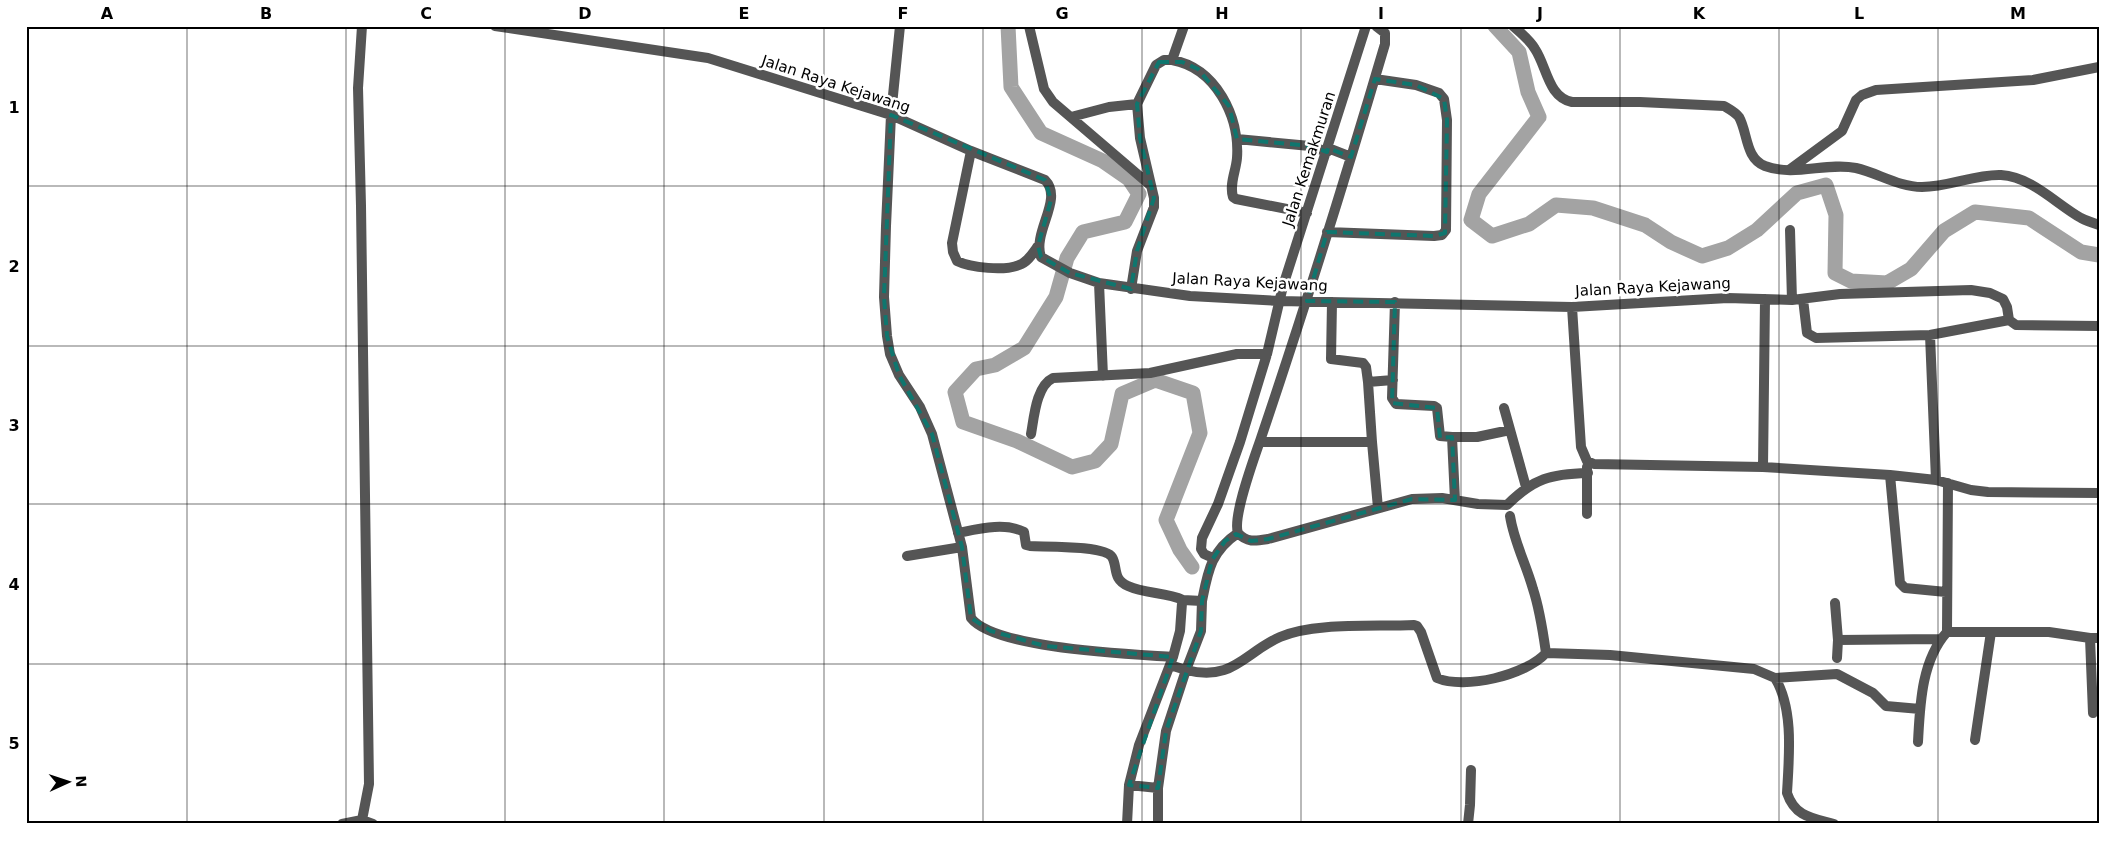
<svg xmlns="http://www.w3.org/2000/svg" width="2125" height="850" viewBox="0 0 2125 850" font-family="'DejaVu Sans',sans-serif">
<rect width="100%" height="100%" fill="#fff"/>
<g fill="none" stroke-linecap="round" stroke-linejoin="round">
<path stroke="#a3a3a3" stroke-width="15" d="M 1008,26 L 1011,87 L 1041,133 L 1103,161 L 1129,179 L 1139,194 L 1125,222 L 1083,232 L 1067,258 L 1056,297 L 1024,348 L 995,365 L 976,369 L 955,392 L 963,422 L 1017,441 L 1072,467 L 1095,461 L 1111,444 L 1122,394 L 1155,380 L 1193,393 L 1200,433 L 1166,520 L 1180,550 L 1192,567
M 1495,26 L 1519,52 L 1528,92 L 1539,117 L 1479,194 L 1471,220 L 1492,236 L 1529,224 L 1556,205 L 1593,208 L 1645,225 L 1671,242 L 1702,256 L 1728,248 L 1757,230 L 1797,193 L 1826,185 L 1836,215 L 1835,273 L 1851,281 L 1887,283 L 1911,269 L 1944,231 L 1975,212 L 2029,218 L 2081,252 L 2099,255"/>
<path stroke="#555" stroke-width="10" d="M 362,26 L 358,88 L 361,206 L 369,784 L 362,820 L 373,824
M 495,26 L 708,58 L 891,115 L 971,151 L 1045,180 C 1064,199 1032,232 1041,257 L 1070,273 L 1099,283 L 1190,296 L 1279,301 L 1572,307 L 1728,298 L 1792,300 L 1840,294 L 1971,290 L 1990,293 L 2003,299 L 2007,307 L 2009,320 L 2016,325 L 2099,326
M 900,26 L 891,115 L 886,226 L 884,297 L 887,336 L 890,354 L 899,375 L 920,407 L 932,434 L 962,547 L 971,618 C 995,649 1131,654 1173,657
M 1029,26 L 1044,89 L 1053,102 L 1150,185
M 1513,26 C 1521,33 1530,40 1535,49 C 1547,67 1548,97 1572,102 L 1640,102 L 1724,106 C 1729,109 1735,112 1739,117 C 1748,133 1745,158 1765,166 C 1795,177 1826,162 1856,168 C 1878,173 1899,187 1922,187 C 1949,187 1975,174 2001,175 C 2032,177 2056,204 2081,218 C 2087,221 2093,223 2099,225
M 1172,60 C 1216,68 1240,117 1237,158 C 1236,171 1229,184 1233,197 L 1236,199 L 1307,213
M 1071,117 L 1109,107 L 1137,104
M 1237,139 L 1310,146 L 1327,152
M 1328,148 L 1351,157
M 971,151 L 952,243 L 953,252 L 957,261 C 971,268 1005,271 1019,265 C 1028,262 1033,253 1038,246
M 1789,170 L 1842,131 L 1856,100 L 1862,95 L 1876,90 L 2033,80 L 2099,67
M 1790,230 L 1792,300
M 1327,232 L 1434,236 L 1442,235 L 1446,230 L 1447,120 L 1444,99 L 1439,93 L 1416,85 L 1375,79
M 1099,283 L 1103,376
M 1131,289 L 1137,251 L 1154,207 L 1154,198 L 1140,138 L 1137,104 L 1156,65 L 1164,60 L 1172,60 L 1184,26
M 1803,299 L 1807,333 L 1816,338 L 1930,335 L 2009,320
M 1332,302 L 1331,359 L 1363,363 L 1366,367 L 1368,382 L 1393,380
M 1395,302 L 1392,398 L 1396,404 L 1434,406 L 1437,408 L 1440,436 L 1452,437 L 1455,500
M 1572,307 L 1581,447 L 1587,461 L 1594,464 L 1763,467 L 1890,475 L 1936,480 L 1971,490 L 1988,492 L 2099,493
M 1930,335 L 1936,480
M 1368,382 L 1372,442
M 1504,408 L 1526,487
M 1031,434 C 1034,418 1036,386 1053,378 L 1150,373 L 1237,354 L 1267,354
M 1452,437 L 1477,437 L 1510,430
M 1260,442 L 1372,442 L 1378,508
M 1763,467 L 1765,299
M 1890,475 L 1900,583 L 1905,588 L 1946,592
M 1587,514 L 1587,467
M 958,533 C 978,529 1005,522 1024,532 L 1026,545 L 1030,546 C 1043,547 1105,545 1112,557 C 1118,567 1112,579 1128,586 C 1145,594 1166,592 1183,600
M 1238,533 C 1247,543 1256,541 1268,539 L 1412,499 L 1442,498 L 1478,504 L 1507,505 C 1534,478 1551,474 1588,473
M 907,556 L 962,547
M 1213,558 L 1204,554 L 1201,549 L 1202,538 L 1218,504 L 1240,442 L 1267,354 L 1283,286 L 1366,26
M 1835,603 L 1838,640
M 1947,632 L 2049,632 L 2090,638
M 1546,653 L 1610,655 L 1754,669 L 1775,678 L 1837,674 L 1873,693 L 1886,706 L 1920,709
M 1837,658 L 1838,640 L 1940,639
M 1170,665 L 1186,670 L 1201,631 L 1202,601
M 1775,678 C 1794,709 1789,757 1787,793 C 1795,817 1812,818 1834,824
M 2093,713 L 2090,638 L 2099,638
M 1975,740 L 1991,632
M 1918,742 C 1920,706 1921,661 1947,632 L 1948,483
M 1129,785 L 1158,788
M 342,824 L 362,820 L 362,824
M 1127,824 L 1129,785 L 1139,745 L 1173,657 L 1180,631 L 1182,603 L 1183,600 L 1202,601 C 1208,571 1211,551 1238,533 C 1232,517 1255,456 1261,438 C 1305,308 1346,176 1385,44 L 1385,33 L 1376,26
M 1158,824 L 1158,788 L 1166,731 L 1186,670 C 1233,682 1244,653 1280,637 C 1314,622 1375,627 1414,625 L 1417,626 L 1421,632 L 1437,678 C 1465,690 1526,675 1546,653 C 1543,632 1540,610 1533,589 C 1526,564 1514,542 1510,516
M 1468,824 L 1470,805 L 1471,770"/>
</g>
<path fill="none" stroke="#0f766e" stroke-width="4" stroke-dasharray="10 6" stroke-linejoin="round" d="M 1159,62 L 1182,62 L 1198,69 L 1229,106 L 1237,139 L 1310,146 L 1327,152 L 1328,148 L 1351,157 L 1375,79 L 1416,85 L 1444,99 L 1447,120 L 1445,233 L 1434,236 L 1327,232 L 1307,301 L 1395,302 L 1392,403 L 1437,408 L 1440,438 L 1452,437 L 1455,500 L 1412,499 L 1268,539 L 1251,541 L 1236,534 L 1225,541 L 1212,560 L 1202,601 L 1201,631 L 1166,731 L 1158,788 L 1129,785 L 1173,657 L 1045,646 L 991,631 L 971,618 L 962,547 L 932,434 L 899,375 L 887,336 L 884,297 L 891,115 L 1045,180 L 1051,200 L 1038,246 L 1041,257 L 1070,273 L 1131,289 L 1137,251 L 1154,198 L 1140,138 L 1137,104 Z"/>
<path fill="none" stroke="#000" stroke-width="1" stroke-opacity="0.55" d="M 187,26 L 187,824M 346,26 L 346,824M 505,26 L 505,824M 664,26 L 664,824M 824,26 L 824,824M 983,26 L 983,824M 1142,26 L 1142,824M 1301,26 L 1301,824M 1461,26 L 1461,824M 1620,26 L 1620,824M 1779,26 L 1779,824M 1938,26 L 1938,824M 26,186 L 2099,186M 26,346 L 2099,346M 26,504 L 2099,504M 26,664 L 2099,664"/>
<g text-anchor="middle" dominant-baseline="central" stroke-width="5" stroke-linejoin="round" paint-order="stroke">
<g font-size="15" fill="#000" stroke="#fff">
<text transform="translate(836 84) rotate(18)">Jalan Raya Kejawang</text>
<text transform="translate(1309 159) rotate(-72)">Jalan Kemakmuran</text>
<text transform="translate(1250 282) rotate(3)">Jalan Raya Kejawang</text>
<text transform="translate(1653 287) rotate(-3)">Jalan Raya Kejawang</text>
</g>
</g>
<rect width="2125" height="850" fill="none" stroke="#ffffff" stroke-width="55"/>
<g transform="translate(68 782) rotate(87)" stroke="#ffffff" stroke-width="4" paint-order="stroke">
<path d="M0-4L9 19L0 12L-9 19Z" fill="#000000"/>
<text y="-8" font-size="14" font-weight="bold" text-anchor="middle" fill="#000000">N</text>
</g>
<rect x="28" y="28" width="2070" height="794" fill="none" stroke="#000" stroke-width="2"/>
<g font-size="16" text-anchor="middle" font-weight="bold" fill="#000">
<text x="107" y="19">A</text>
<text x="266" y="19">B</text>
<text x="426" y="19">C</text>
<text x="585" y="19">D</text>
<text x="744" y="19">E</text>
<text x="903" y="19">F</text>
<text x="1062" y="19">G</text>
<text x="1222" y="19">H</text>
<text x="1381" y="19">I</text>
<text x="1540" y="19">J</text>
<text x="1699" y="19">K</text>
<text x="1859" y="19">L</text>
<text x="2018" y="19">M</text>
<text x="14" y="113">1</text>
<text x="14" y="272">2</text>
<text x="14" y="431">3</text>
<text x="14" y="590">4</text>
<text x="14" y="749">5</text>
</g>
</svg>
